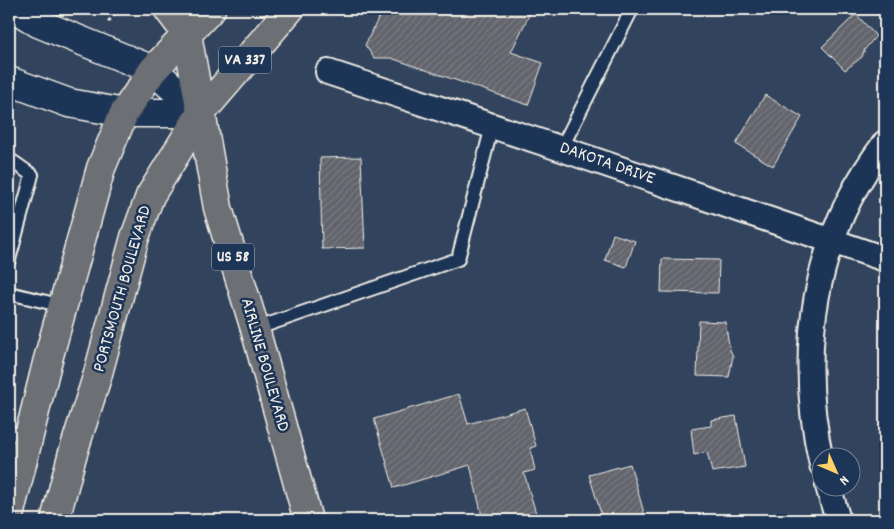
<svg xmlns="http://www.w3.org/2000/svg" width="894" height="529" viewBox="0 0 894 529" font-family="Dekko,sans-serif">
<defs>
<pattern id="building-hatch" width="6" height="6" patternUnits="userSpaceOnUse" patternTransform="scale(1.25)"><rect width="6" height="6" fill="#62646c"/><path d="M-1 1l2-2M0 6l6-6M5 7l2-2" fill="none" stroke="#797b81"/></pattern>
</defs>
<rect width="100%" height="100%" fill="#32435d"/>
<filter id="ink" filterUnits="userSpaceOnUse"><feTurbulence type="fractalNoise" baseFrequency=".02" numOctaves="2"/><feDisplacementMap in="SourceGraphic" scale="10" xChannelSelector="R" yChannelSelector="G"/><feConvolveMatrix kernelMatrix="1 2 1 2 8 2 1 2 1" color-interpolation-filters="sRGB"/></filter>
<g filter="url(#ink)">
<path fill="url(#building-hatch)" stroke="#f4f1e8" d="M 383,9 L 532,9 L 511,52 L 543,63 L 528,105 L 391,58 L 374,58 L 365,45 Z
M 856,14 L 876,36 L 865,49 L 862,57 L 845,70 L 822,47 Z
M 765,95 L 802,117 L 773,166 L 736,144 Z
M 361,157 L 365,248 L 322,249 L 320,158 Z
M 613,234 L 635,241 L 626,267 L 605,260 Z
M 662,259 L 719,260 L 718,293 L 661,292 Z
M 699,321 L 725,322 L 730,350 L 733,356 L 729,377 L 697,376 Z
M 459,394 L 468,424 L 525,408 L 536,446 L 530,448 L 535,470 L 524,473 L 538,520 L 483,520 L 470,465 L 394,488 L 374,419 Z
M 736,416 L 745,467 L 712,472 L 707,452 L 694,455 L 691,429 L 711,426 L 711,420 Z
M 630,464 L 646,520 L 603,520 L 589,475 Z"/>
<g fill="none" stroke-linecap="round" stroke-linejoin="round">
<defs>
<path id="lane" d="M 561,149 L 632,9
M 9,159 L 32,175 L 9,260
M 9,293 L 63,306
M 255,329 L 458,259 L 492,126
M 9,432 L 28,438"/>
<path id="street" d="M 328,72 L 550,145 L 885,259
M 822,465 C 796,351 813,237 885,143
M 828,486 L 838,520"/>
<path id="secondary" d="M 16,9 L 38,23 L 153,70 L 201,113
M 9,81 L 69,103 L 124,113 L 201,113"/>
<path id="primary" d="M 168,9 L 187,34
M 190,20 L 187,34 L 218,208 L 255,329 L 308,520
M 9,516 L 47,363 L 101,168 L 124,113 L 153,70 L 211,9
M 55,520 L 72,456 L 97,377 L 135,237 L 150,196 L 201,113 L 290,9"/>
</defs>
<use href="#lane" stroke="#f4f1e8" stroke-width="16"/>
<use href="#street" stroke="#f4f1e8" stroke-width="28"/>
<use href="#secondary" stroke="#f4f1e8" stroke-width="31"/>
<use href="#primary" stroke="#f4f1e8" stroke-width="31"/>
<path stroke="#f4f1e8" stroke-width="3" stroke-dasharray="4 4" stroke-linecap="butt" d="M 108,22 L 118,9"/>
<use href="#lane" stroke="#1d3557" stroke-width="12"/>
<use href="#street" stroke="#1d3557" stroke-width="24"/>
<use href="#secondary" stroke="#1d3557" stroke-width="28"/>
<use href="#primary" stroke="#6c6f75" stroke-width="28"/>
</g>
</g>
<g text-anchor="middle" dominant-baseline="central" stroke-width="5" stroke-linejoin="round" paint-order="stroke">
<g fill="#1d3557" stroke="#b4b9bc" stroke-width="1">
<rect x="219" y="46.5" width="52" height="27" rx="4"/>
<rect x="212" y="243.5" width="42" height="27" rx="4"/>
</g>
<g font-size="16" font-weight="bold" fill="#f4f1e8">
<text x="245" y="60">VA 337</text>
<text x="233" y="257">US 58</text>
</g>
<g font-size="18" fill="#f4f1e8" stroke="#1d3557">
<text transform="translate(607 164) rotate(19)">DAKOTA DRIVE</text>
<text transform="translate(123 289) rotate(-74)">PORTSMOUTH BOULEVARD</text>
<text transform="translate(264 365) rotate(74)">AIRLINE BOULEVARD</text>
</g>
</g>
<rect width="894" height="529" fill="none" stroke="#1d3557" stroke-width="30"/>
<rect x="15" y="15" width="864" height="499" fill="none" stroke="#f4f1e8" stroke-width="2" filter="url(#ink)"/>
<g transform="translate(836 472) rotate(135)"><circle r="24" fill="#1d3557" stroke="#738091"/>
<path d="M0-4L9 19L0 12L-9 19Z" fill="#ffd166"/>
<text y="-8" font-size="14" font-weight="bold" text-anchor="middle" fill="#f4f1e8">N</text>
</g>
</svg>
